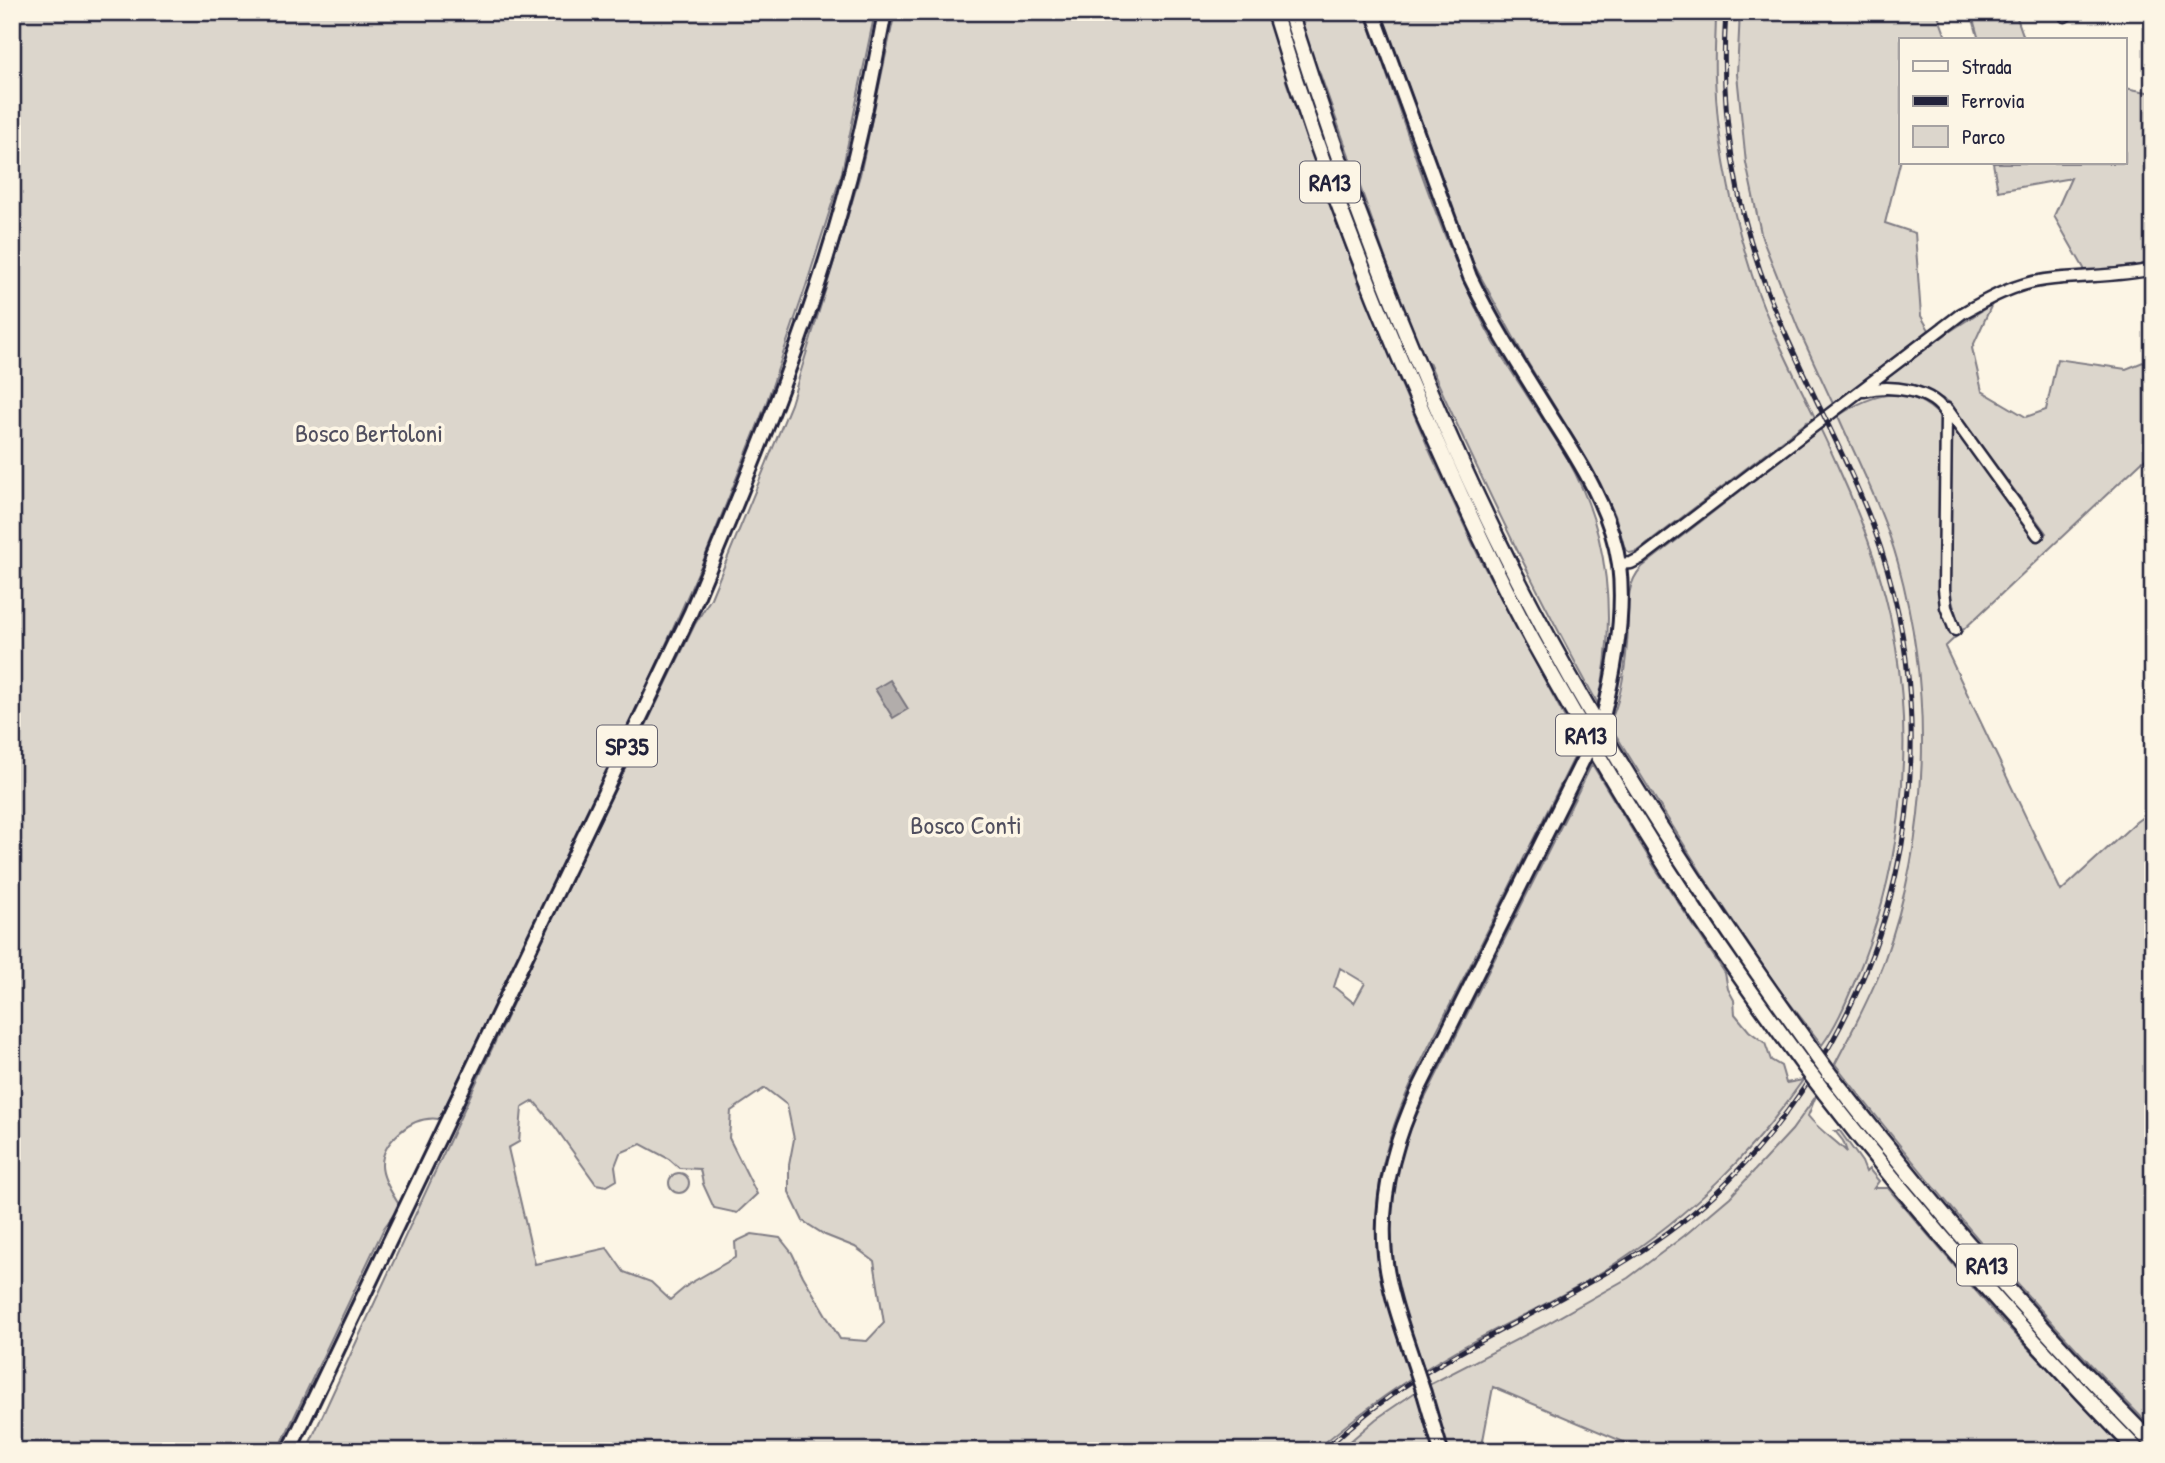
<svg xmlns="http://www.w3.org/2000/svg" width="2165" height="1463" viewBox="0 0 2165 1463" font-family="'Patrick Hand',sans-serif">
<rect width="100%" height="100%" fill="#fcf5e5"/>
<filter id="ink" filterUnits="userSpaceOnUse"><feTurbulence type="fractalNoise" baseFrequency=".0143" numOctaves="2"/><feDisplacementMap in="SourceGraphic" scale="14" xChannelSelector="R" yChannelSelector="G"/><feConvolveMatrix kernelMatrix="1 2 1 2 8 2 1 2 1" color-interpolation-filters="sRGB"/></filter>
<g filter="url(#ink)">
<path fill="#ece5d8" d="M 1716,12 L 1740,12 L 1737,74 L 1746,163 L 1762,238 L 1798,328 L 1880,512 L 1898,562 L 1907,605 L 1922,698 L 1923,757 L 1918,820 L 1911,865 L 1899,914 L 1882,965 L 1861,1015 L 1835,1064 L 1792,1130 L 1714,1212 L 1628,1278 L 1543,1326 L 1417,1392 L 1376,1419 L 1339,1451 L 1315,1451 L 1346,1424 L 1412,1376 L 1611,1267 L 1688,1210 L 1724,1178 L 1759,1140 L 1793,1094 L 1832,1031 L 1867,953 L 1886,894 L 1897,839 L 1902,786 L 1903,720 L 1896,648 L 1879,574 L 1839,468 L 1788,365 L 1747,260 L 1726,173 L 1715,77 Z"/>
<path fill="#dcd6cc" stroke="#7f7c84" stroke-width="2" fill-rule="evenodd" d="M 12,12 L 875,12 L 842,172 L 806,286 L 766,404 L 705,557 L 660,658 L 538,917 L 439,1119 C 424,1117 411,1122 399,1133 C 371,1158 382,1179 400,1206 L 384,1228 L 278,1451 L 12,1451 Z
M 895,12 L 1365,12 C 1400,110 1431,210 1474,304 C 1499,359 1537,407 1567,458 C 1610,533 1617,621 1598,704 C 1536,593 1481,479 1429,363 L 1398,377 L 1431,454 L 1479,557 L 1580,746 C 1542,822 1504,898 1466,974 C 1428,1050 1378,1129 1377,1216 C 1376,1270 1394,1321 1410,1371 L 1423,1365 C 1411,1331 1398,1297 1392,1261 C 1386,1221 1395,1177 1405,1138 L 1592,764 L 1654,866 L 1725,973 L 1728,989 L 1734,1000 L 1735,1014 L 1749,1031 L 1765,1043 L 1771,1060 L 1781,1066 L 1786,1083 L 1803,1080 C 1749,1157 1692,1213 1613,1265 C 1563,1298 1506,1322 1454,1352 C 1404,1380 1358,1414 1315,1451 L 306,1451 L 550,923 L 695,624 L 711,598 L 791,404 L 860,175 ZM 1319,71 L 1391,274 L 1360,287 L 1287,84 L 1286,81 ZM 1340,968 L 1365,983 L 1354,1003 L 1334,987 ZM 765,1088 L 787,1105 L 794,1139 L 789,1165 L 789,1192 L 803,1221 L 825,1235 L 855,1247 L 874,1261 L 884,1323 L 867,1341 L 840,1339 L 803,1276 L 792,1253 L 780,1238 L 752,1234 L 735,1242 L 736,1257 L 689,1284 L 670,1300 L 651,1282 L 624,1272 L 607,1248 L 535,1264 L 508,1148 L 519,1142 L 522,1108 L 534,1101 L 553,1124 L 596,1184 L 607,1186 L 617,1180 L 615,1166 L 620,1153 L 641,1144 L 669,1159 L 679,1168 L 700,1169 L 703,1184 L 714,1208 L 737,1213 L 757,1194 L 729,1138 L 731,1111 Z
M 1381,12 L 1716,12 C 1716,34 1714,56 1715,77 C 1717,137 1730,202 1747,259 C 1768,332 1808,398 1838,467 C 1864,524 1887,586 1896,648 C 1914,760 1899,878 1854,983 C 1845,1005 1836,1026 1822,1045 L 1778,988 L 1709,885 L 1609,724 C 1621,701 1625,670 1627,644 C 1630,617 1622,588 1642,567 L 1814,434 L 1807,422 L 1638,551 L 1630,553 L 1625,549 L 1615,515 L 1591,466 L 1526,360 L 1472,261 Z
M 1740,12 L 1937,12 L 1947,40 L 1901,40 L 1901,159 L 1885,223 L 1915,233 L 1921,316 L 1929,330 L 1833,404 L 1798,328 L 1762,238 L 1746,163 L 1737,74 Z
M 1971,12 L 2015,12 L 2023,35 L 2020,40 L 1979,40 Z
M 2125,88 L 2153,93 L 2153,263 L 2086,272 L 2054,216 L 2071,178 L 1998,191 L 1993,163 L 2125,163 Z
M 1992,304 L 1972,348 L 1982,391 L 2026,417 L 2046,410 L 2057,359 L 2126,369 L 2153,358 L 2153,451 L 1945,647 L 2061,891 L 2136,822 L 2147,814 L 2153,818 L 2153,1429 C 2038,1313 1935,1192 1835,1064 C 1852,1031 1870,998 1883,964 C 1930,834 1934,696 1898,563 C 1884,512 1859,464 1838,416 C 1874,392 1909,383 1941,417 L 1940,601 L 1947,622 L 1954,634 L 1960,629 L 1950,594 L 1952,426 L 2037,539 L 2046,533 L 1949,402 L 1920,387 L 1882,382 L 1949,332 Z
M 1816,1096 L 1808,1116 C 1820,1131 1833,1138 1847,1152 L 1843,1141 L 1835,1131 L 1840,1131 L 1862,1162 L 1866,1172 L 1869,1169 L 1879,1181 L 1874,1188 L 1888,1188 L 1993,1311 L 2126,1451 L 1645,1451 L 1493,1387 L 1481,1451 L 1447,1451 L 1430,1390 L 1424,1393 L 1435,1451 L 1339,1451 L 1376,1419 L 1417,1391 L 1543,1326 L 1628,1278 L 1684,1236 L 1730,1197 L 1792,1130 Z
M669 1183a10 10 0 1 1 20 0a10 10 0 1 1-20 0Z"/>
<path fill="#b2adab" stroke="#78757e" stroke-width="2" d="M 890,680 L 908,709 L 893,718 L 875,689 Z"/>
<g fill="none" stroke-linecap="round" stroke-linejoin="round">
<defs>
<path id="minor" d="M 2065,16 L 2070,12
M 1864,391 C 1889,384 1934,389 1946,415 L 1944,589 L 1946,607 L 1955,630
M 1947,409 L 2038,535
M 1619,564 L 1631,563 L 1641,558 L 1961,314 C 1988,299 2014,284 2045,280 C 2081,275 2117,277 2153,269"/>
<path id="major" d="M 1373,12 L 1470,277 C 1493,325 1522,370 1550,415 C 1579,460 1611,509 1619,564 C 1625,612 1615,670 1603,717
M 1416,1369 C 1404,1332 1389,1294 1385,1255 C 1379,1197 1394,1142 1419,1089 L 1586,754
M 1424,1393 L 1441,1451
M 289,1451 L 691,612 C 748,477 805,340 844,199 C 861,138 873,75 885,12"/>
<path id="highway" d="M 1274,12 C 1321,168 1379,318 1447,465 C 1474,525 1502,585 1534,643 C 1594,751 1657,858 1728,959 C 1754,997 1781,1034 1808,1071
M 1290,12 C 1347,192 1414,368 1497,538 C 1586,720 1697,890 1815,1054
M 1831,1076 C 1931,1205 2039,1328 2153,1444
M 1825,1093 C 1922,1219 2027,1337 2138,1451"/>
</defs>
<use href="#minor" stroke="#22223b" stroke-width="15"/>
<use href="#major" stroke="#22223b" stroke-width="18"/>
<use href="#highway" stroke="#22223b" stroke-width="19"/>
<use href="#minor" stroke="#fcf5e5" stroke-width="10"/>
<use href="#major" stroke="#fcf5e5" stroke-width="12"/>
<use href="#highway" stroke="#fcf5e5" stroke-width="14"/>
<defs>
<path id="rail" d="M 1323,1451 C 1353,1423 1385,1398 1420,1376 C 1521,1313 1635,1272 1722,1187 C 1896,1014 1959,758 1873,526 C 1843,447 1800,374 1769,295 C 1734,204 1719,110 1726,12"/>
</defs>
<use href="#rail" stroke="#22223b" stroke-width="5"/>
<use href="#rail" stroke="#fcf5e5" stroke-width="2.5" stroke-dasharray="8" stroke-linecap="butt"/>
<defs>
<path id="major-bridge" d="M 1416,1369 L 1424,1393"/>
<path id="highway-bridge" d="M 1815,1054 L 1831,1076
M 1808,1071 L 1825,1093"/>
</defs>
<use href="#major-bridge" stroke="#22223b" stroke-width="18" stroke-linecap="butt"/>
<use href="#highway-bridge" stroke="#22223b" stroke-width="19" stroke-linecap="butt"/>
<use href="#major-bridge" stroke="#fcf5e5" stroke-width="12"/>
<use href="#highway-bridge" stroke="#fcf5e5" stroke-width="14"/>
</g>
</g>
<g text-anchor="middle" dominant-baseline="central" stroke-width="7" stroke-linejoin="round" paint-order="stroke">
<g fill="#fcf5e5" stroke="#63616e" stroke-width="2">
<rect x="1300" y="161.5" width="60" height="41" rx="5"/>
<rect x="1556" y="714.5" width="60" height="41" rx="5"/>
<rect x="597" y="725.5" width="60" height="41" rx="5"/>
<rect x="1957" y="1244.5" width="60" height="41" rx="5"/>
</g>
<g font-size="24" font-weight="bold" fill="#22223b">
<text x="1330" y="182">RA13</text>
<text x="1586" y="735">RA13</text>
<text x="627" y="746">SP35</text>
<text x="1987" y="1265">RA13</text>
</g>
<g font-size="26" fill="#504f5f" stroke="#fcf5e5">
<text x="369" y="432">Bosco Bertoloni</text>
<text x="966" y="824">Bosco Conti</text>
</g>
</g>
<rect width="2165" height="1463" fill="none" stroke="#fcf5e5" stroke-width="42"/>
<rect x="21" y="21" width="2123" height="1421" fill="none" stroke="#22223b" stroke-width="2.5" filter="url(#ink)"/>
<rect x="1899" y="38" width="228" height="126" fill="#fcf5e5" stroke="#a5a1a1" stroke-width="2"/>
<rect x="1913" y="61" width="35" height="10" fill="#fcf5e5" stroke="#a5a1a1" stroke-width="2"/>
<text x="1962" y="74" font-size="21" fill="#22223b">Strada</text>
<rect x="1913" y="96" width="35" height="10" fill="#22223b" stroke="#a5a1a1" stroke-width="2"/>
<text x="1962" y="108" font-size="21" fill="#22223b">Ferrovia</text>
<rect x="1913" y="126" width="35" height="21" fill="#dcd6cc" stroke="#a5a1a1" stroke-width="2"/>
<text x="1962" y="144" font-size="21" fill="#22223b">Parco</text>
</svg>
